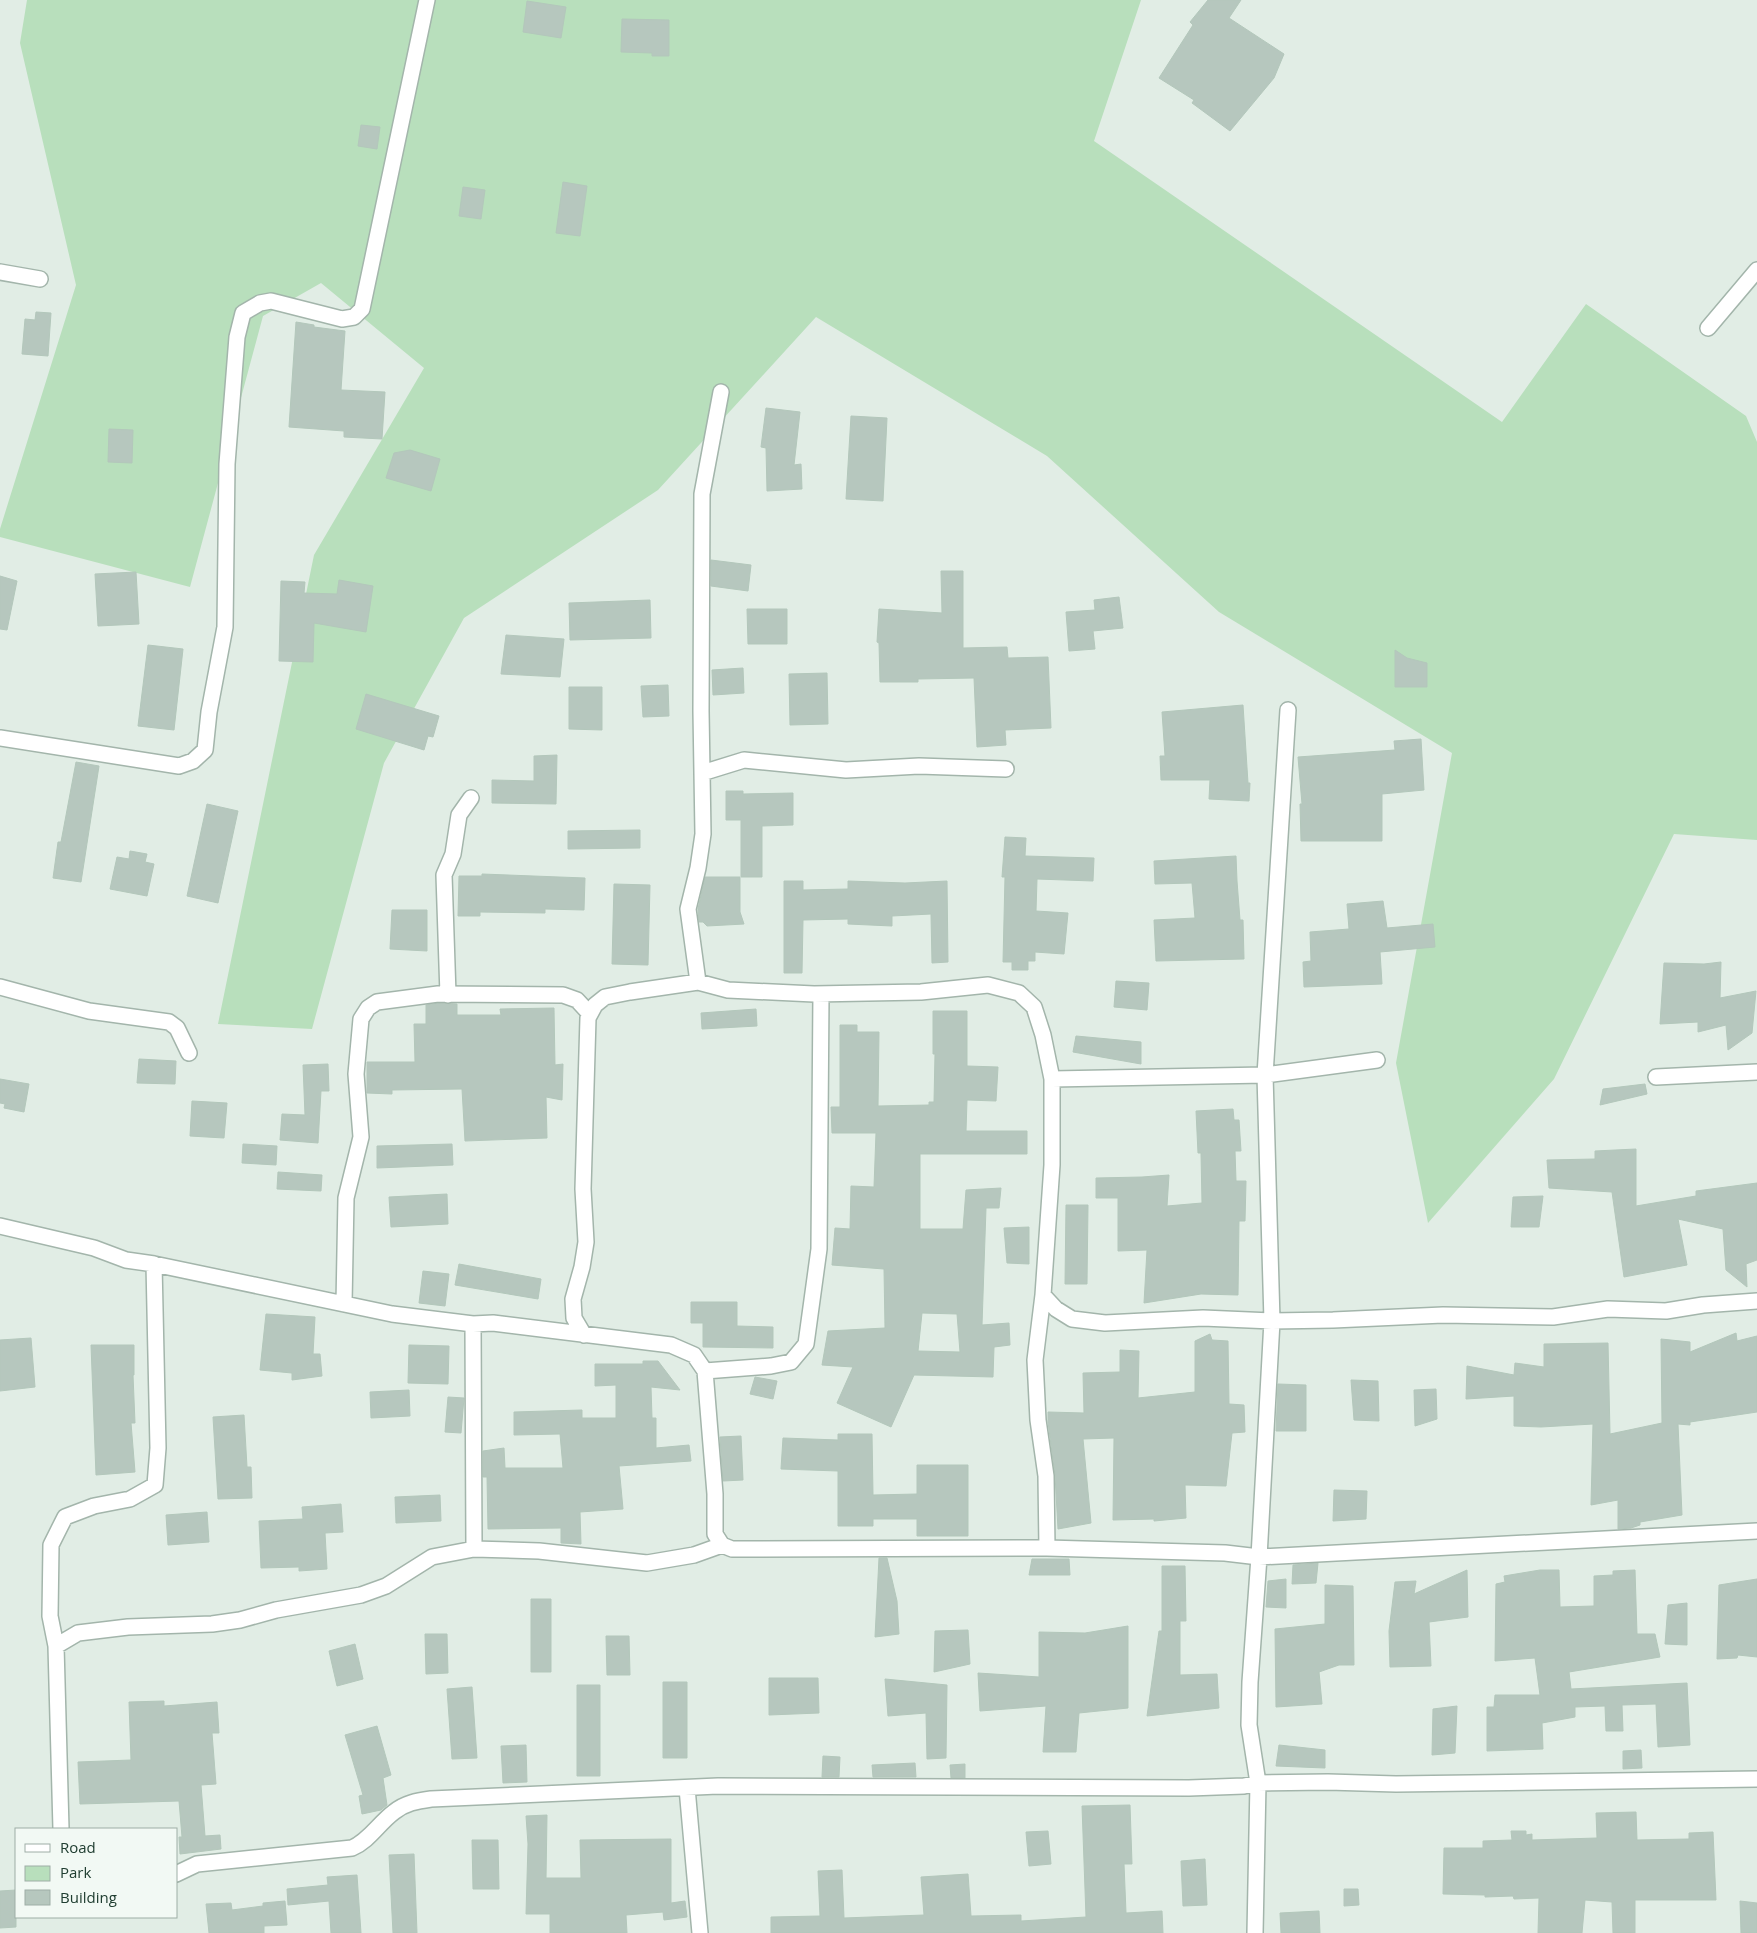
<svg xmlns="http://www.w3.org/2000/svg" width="1757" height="1933" viewBox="0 0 1757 1933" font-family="'Open Sans',sans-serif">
<rect width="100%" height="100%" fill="#e1ede5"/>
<path fill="#b8dfbc" d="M 27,0 L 1141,0 L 1094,141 L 1502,422 L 1586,304 L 1746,416 L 1757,442 L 1757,840 L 1674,834 L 1554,1079 L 1428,1223 L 1396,1063 L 1452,753 L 1219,612 L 1047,456 L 816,317 L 658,490 L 464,618 L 384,763 L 312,1029 L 218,1024 L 314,555 L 424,368 L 321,283 L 263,316 L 190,587 L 0,537 L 0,529 L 76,285 L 20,43 Z"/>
<path fill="#b6c7be" stroke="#b3c7bb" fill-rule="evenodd" d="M 1208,0 L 1241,0 L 1229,18 L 1284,54 L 1274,78 L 1230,131 L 1192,103 L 1194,100 L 1159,78 L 1193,25 L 1190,22 Z
M 527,1 L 566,7 L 561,38 L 523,32 Z
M 622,19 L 669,20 L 669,56 L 652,56 L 652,53 L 621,52 Z
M 361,125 L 380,127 L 377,149 L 358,146 Z
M 563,182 L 587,186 L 580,236 L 556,233 Z
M 463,187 L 485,190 L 481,219 L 459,216 Z
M 36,312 L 51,313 L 48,356 L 22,354 L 25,319 L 35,320 Z
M 296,322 L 314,325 L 314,327 L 345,331 L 341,390 L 385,392 L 382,439 L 344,437 L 344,431 L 289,427 Z
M 766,408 L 800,412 L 794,465 L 801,464 L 802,489 L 767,491 L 766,448 L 761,447 Z
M 851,416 L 887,418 L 883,501 L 846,499 Z
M 109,429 L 133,430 L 132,463 L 108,462 Z
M 410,450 L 440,459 L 431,491 L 386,478 L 394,453 Z
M 711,560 L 751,565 L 748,591 L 711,586 Z
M 941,571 L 963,571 L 963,648 L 1007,647 L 1008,658 L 1048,657 L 1051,728 L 1005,730 L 1006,745 L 977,747 L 974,678 L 918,679 L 918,682 L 880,682 L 879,643 L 877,642 L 879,609 L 942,613 Z
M 136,572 L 139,624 L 98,626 L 95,574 Z
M 0,576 L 17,581 L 7,630 L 0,629 Z
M 339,580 L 373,586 L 366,632 L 314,623 L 313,662 L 279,661 L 281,581 L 305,582 L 304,593 L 337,594 Z
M 1119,597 L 1123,628 L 1093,631 L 1095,649 L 1069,651 L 1066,612 L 1095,610 L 1094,600 Z
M 650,600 L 651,638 L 570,640 L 569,603 Z
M 747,609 L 787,609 L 787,644 L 748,644 Z
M 506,635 L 564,639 L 560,677 L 501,674 Z
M 148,645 L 183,649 L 174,730 L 138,726 Z
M 1395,650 L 1407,658 L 1427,663 L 1427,687 L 1395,687 Z
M 743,668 L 744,693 L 713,695 L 712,670 Z
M 827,673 L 828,724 L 790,725 L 789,674 Z
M 668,685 L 669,716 L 643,717 L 641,686 Z
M 569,687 L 602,687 L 602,730 L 569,729 Z
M 366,694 L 439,716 L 433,737 L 428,736 L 424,750 L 356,729 Z
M 1243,705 L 1248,783 L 1250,783 L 1249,801 L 1209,799 L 1210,780 L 1161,780 L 1160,756 L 1165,756 L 1162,712 Z
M 1421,739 L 1424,790 L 1382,794 L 1382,841 L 1301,841 L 1300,804 L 1302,804 L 1298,757 L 1395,750 L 1394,741 Z
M 557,755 L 556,804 L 492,803 L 492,780 L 534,781 L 534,756 Z
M 76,762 L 99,766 L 81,882 L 53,878 L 58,842 L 61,842 Z
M 726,791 L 743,791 L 743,794 L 793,793 L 793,825 L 762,826 L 762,877 L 741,877 L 741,820 L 726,820 Z
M 207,804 L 238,811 L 218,903 L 187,896 Z
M 640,830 L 640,848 L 568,849 L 568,831 Z
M 1005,837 L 1026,838 L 1025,856 L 1094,858 L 1093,881 L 1037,879 L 1036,911 L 1068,913 L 1064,954 L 1035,952 L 1035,961 L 1028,961 L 1028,970 L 1012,970 L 1012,962 L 1003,962 L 1005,877 L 1002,877 Z
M 130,851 L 147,854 L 145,862 L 154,864 L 147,896 L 110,889 L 117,857 L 129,859 Z
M 1236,856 L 1237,881 L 1240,920 L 1243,920 L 1244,959 L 1156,961 L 1154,920 L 1195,918 L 1192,883 L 1155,884 L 1154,861 Z
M 482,874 L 585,878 L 584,910 L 545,909 L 545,913 L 480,912 L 480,916 L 458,916 L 459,876 L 482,876 Z
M 705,877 L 740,877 L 740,912 L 744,924 L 707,926 L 703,922 L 699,922 L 698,909 Z
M 784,881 L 803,881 L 803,890 L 848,889 L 848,881 L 905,883 L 947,881 L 948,962 L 932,963 L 931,914 L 892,916 L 892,926 L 848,924 L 848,919 L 803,920 L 802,973 L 784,973 Z
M 614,884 L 650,885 L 648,965 L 612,964 Z
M 1383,901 L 1387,928 L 1433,924 L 1435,947 L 1380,952 L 1382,984 L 1304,987 L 1303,962 L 1311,961 L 1310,932 L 1349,929 L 1347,904 Z
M 392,910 L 427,910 L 427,951 L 390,949 Z
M 1721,962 L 1720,998 L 1756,991 L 1752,1033 L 1728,1050 L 1726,1025 L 1698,1032 L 1698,1022 L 1660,1024 L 1664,963 L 1704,964 Z
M 1116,981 L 1149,983 L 1147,1010 L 1114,1007 Z
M 439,1003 L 457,1004 L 457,1015 L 501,1015 L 500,1009 L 554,1008 L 555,1065 L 563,1064 L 562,1100 L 546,1097 L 547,1138 L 465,1141 L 462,1089 L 392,1090 L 392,1094 L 367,1093 L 367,1062 L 415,1062 L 414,1024 L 426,1024 L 426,1005 Z
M 756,1009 L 757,1026 L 702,1029 L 701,1013 Z
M 933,1011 L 967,1011 L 967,1066 L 998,1067 L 996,1101 L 967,1100 L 966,1131 L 1027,1131 L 1027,1154 L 920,1154 L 920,1229 L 963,1229 L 966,1190 L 1001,1188 L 999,1208 L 986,1208 L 982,1325 L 1009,1323 L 1010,1345 L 994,1347 L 993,1377 L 914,1375 L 891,1427 L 837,1403 L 853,1367 L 822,1365 L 828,1331 L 885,1328 L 884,1269 L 832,1265 L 835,1228 L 850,1229 L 851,1186 L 874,1187 L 876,1133 L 832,1133 L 831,1107 L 840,1107 L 840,1025 L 857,1025 L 857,1032 L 879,1032 L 878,1106 L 929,1105 L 929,1102 L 934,1102 L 935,1054 L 933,1054 ZM 922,1313 L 957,1314 L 960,1352 L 918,1351 Z
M 1076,1036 L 1141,1042 L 1141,1064 L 1073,1052 Z
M 139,1059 L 176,1061 L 175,1084 L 137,1083 Z
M 328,1064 L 329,1091 L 321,1091 L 318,1143 L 280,1140 L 282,1114 L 305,1115 L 303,1065 Z
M 0,1079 L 29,1084 L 24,1112 L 4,1108 L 5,1104 L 0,1103 Z
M 1645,1084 L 1647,1094 L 1600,1105 L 1603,1089 Z
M 192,1101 L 227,1103 L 224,1138 L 190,1136 Z
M 1233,1109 L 1234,1120 L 1239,1120 L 1241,1151 L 1235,1151 L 1236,1181 L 1246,1181 L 1245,1221 L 1239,1221 L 1238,1295 L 1201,1294 L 1144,1303 L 1147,1250 L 1118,1251 L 1118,1198 L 1096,1198 L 1096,1178 L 1142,1177 L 1169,1175 L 1167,1206 L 1202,1203 L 1201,1153 L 1198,1153 L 1196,1111 Z
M 243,1144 L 277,1146 L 276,1165 L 242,1163 Z
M 452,1144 L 453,1165 L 377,1168 L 377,1146 Z
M 1636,1149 L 1636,1206 L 1696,1196 L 1696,1191 L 1757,1183 L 1757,1260 L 1746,1264 L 1747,1287 L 1726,1270 L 1723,1229 L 1678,1219 L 1687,1265 L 1624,1277 L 1612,1192 L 1549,1188 L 1547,1160 L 1595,1159 L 1595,1151 Z
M 278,1172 L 322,1175 L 321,1191 L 277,1189 Z
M 447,1194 L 448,1224 L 391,1227 L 389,1197 Z
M 1543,1196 L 1539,1227 L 1511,1227 L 1513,1197 Z
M 1066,1205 L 1088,1205 L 1087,1284 L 1065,1284 Z
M 1029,1227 L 1029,1264 L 1007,1263 L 1004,1228 Z
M 459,1264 L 541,1279 L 538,1299 L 455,1285 Z
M 423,1271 L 449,1274 L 445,1306 L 419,1303 Z
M 691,1302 L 737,1302 L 737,1326 L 773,1327 L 773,1348 L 703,1347 L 703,1323 L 691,1323 Z
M 266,1314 L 315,1317 L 313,1354 L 320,1354 L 322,1376 L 292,1380 L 292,1373 L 260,1370 Z
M 1736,1333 L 1737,1341 L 1757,1336 L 1757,1412 L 1690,1422 L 1690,1425 L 1678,1424 L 1682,1515 L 1640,1522 L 1640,1525 L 1631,1528 L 1618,1529 L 1618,1500 L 1591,1505 L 1593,1424 L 1541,1427 L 1514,1426 L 1514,1396 L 1466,1399 L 1467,1366 L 1514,1375 L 1515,1363 L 1544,1367 L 1544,1344 L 1608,1343 L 1610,1434 L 1662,1423 L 1661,1339 L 1690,1342 L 1690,1352 Z
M 1210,1334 L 1212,1340 L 1228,1341 L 1229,1404 L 1244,1405 L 1245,1432 L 1232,1433 L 1226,1486 L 1185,1485 L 1186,1518 L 1154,1521 L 1154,1519 L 1113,1520 L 1114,1438 L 1083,1439 L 1091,1523 L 1058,1529 L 1055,1475 L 1048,1422 L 1048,1412 L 1084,1413 L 1083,1373 L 1120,1372 L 1120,1350 L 1139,1351 L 1138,1398 L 1195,1392 L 1195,1341 Z
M 31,1338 L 35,1387 L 0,1391 L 0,1340 Z
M 91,1345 L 134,1345 L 134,1375 L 133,1375 L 135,1423 L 131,1423 L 135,1472 L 96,1475 Z
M 409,1345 L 449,1346 L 448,1384 L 408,1383 Z
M 643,1361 L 658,1361 L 680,1390 L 651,1387 L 652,1418 L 656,1418 L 656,1448 L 689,1445 L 691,1461 L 619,1466 L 623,1509 L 580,1512 L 581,1544 L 561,1543 L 561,1528 L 488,1529 L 487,1477 L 483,1477 L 483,1451 L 504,1448 L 505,1468 L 563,1468 L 560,1434 L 514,1435 L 514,1412 L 582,1410 L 582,1418 L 616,1418 L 616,1385 L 595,1386 L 595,1364 L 643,1364 Z
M 755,1377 L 777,1381 L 773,1399 L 750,1394 Z
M 1351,1380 L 1378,1381 L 1379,1421 L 1354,1420 Z
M 1278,1384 L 1306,1385 L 1306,1431 L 1276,1431 Z
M 1436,1389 L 1437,1419 L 1415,1426 L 1414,1390 Z
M 409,1390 L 410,1416 L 371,1418 L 370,1392 Z
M 448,1397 L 464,1398 L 461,1433 L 445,1432 Z
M 244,1415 L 247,1467 L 251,1467 L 252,1498 L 218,1499 L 213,1417 Z
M 838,1434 L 872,1434 L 873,1495 L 917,1494 L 917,1465 L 968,1465 L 968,1536 L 917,1536 L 917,1519 L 873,1519 L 873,1526 L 838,1526 L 838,1471 L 781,1469 L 783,1438 L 838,1440 Z
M 741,1436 L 743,1480 L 723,1481 L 720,1437 Z
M 1334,1490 L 1367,1491 L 1366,1519 L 1333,1521 Z
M 440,1495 L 441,1521 L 396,1523 L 395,1497 Z
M 341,1504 L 343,1532 L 325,1533 L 327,1569 L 299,1571 L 299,1567 L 261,1568 L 259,1521 L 303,1519 L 302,1507 Z
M 207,1512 L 209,1542 L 168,1545 L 166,1515 Z
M 879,1558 L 887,1558 L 897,1601 L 899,1634 L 875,1637 Z
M 1032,1559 L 1069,1559 L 1070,1575 L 1029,1575 Z
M 1318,1563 L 1316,1583 L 1292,1584 L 1293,1565 Z
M 1162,1566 L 1185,1566 L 1186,1621 L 1180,1621 L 1180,1675 L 1217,1674 L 1219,1708 L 1147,1716 L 1159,1631 L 1162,1631 Z
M 1467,1570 L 1468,1617 L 1429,1622 L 1431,1666 L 1390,1667 L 1389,1631 L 1395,1582 L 1416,1581 L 1414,1594 Z
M 1540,1570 L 1559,1570 L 1560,1607 L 1594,1606 L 1594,1576 L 1613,1575 L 1613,1571 L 1635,1570 L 1637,1634 L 1655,1634 L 1660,1657 L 1569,1672 L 1571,1689 L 1687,1683 L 1690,1745 L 1658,1747 L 1656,1704 L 1622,1705 L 1623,1731 L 1606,1731 L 1605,1706 L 1575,1707 L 1575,1717 L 1542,1723 L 1543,1749 L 1487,1751 L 1487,1707 L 1494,1707 L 1495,1695 L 1540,1695 L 1535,1658 L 1495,1661 L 1496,1584 L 1505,1582 L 1504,1576 Z
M 1286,1579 L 1286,1608 L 1266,1607 L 1268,1581 Z
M 1757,1579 L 1757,1657 L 1738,1655 L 1737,1658 L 1717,1659 L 1719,1585 Z
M 1325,1585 L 1353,1586 L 1354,1665 L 1339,1665 L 1319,1672 L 1322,1704 L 1276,1707 L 1275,1629 L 1325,1624 Z
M 531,1599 L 551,1599 L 551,1672 L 531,1672 Z
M 1687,1603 L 1687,1645 L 1665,1644 L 1668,1605 Z
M 1128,1626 L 1128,1708 L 1079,1713 L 1076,1752 L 1043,1752 L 1046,1706 L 980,1711 L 978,1673 L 1039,1677 L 1039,1632 L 1085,1633 Z
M 968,1630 L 970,1664 L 934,1672 L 935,1631 Z
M 425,1634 L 447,1634 L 448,1673 L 426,1674 Z
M 606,1636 L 629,1636 L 630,1675 L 607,1675 Z
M 355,1644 L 363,1679 L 337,1686 L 329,1651 Z
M 769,1678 L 818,1678 L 819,1713 L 769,1715 Z
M 885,1679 L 947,1685 L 946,1758 L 927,1759 L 926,1713 L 888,1716 Z
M 663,1682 L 687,1682 L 687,1758 L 663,1758 Z
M 577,1685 L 600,1685 L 600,1776 L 577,1776 Z
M 472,1687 L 477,1758 L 452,1759 L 447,1689 Z
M 164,1701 L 164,1706 L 217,1702 L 219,1733 L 212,1733 L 216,1784 L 201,1785 L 205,1836 L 220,1835 L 221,1849 L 180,1854 L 179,1837 L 182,1837 L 179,1801 L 80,1804 L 78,1762 L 131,1760 L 129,1702 Z
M 1457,1706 L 1455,1753 L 1432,1755 L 1433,1709 Z
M 377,1726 L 391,1775 L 383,1778 L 387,1805 L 381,1810 L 362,1814 L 359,1796 L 363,1795 L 345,1735 Z
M 526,1745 L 527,1782 L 503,1783 L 501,1746 Z
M 1279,1745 L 1325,1750 L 1325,1768 L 1276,1766 Z
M 1641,1750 L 1642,1768 L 1623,1769 L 1623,1751 Z
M 823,1756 L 840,1757 L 839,1777 L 822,1777 Z
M 915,1763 L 916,1777 L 873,1777 L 872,1765 Z
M 965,1764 L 965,1778 L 951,1778 L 950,1765 Z
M 1130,1805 L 1132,1864 L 1124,1864 L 1126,1913 L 1162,1911 L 1163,1933 L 771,1933 L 771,1917 L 820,1916 L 818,1871 L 842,1870 L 844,1918 L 924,1915 L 921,1877 L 968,1874 L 971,1916 L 1021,1915 L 1021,1921 L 1086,1917 L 1082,1806 Z
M 1636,1812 L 1637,1840 L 1689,1839 L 1689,1833 L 1713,1832 L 1716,1900 L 1635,1900 L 1635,1933 L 1613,1933 L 1612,1902 L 1585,1900 L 1582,1933 L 1538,1933 L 1539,1898 L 1514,1899 L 1513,1896 L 1485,1897 L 1485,1895 L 1443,1894 L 1444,1848 L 1483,1848 L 1483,1841 L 1512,1840 L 1511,1831 L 1526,1831 L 1526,1835 L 1532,1834 L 1532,1840 L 1597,1838 L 1596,1813 Z
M 547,1815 L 546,1878 L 581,1878 L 580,1840 L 671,1839 L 671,1903 L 685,1901 L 687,1917 L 664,1920 L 663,1912 L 626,1915 L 627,1933 L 550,1933 L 550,1914 L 526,1914 L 528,1844 L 526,1816 Z
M 1048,1831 L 1051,1864 L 1029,1866 L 1026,1832 Z
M 472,1840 L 498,1840 L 499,1889 L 473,1889 Z
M 414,1854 L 417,1933 L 393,1933 L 389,1855 Z
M 1205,1859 L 1207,1905 L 1183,1906 L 1181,1861 Z
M 357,1875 L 361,1933 L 331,1933 L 329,1901 L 288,1905 L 287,1889 L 328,1885 L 327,1877 Z
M 1344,1889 L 1358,1889 L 1359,1905 L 1344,1906 Z
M 16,1890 L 16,1927 L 0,1928 L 0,1891 Z
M 285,1901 L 287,1925 L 264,1926 L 264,1933 L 209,1933 L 206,1904 L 231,1903 L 232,1910 L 263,1906 L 263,1903 Z
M 1740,1901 L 1757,1903 L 1757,1933 L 1741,1933 Z
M 1319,1911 L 1320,1933 L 1281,1933 L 1280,1913 Z"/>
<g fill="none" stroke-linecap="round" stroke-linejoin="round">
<defs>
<path id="minor" d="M 0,272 L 40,279
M 1708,328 L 1757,270
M 1288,710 L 1265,1075 L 1272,1321 L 1259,1557 L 1757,1531
M 0,738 L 179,766 L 193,761 L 205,750 L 209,712 L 225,627 L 227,464 L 237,337 L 243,313 L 260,303 L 271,301 L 342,319 L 354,317 L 362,309 L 427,0
M 702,773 L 744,760 L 846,770 L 919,766 L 1006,769
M 698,982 L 688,909 L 698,868 L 703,834 L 701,711 L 702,494 L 721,392
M 0,987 L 89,1011 L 169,1022 L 177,1028 L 189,1053
M 448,995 L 444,875 L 453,854 L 459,815 L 471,798
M 1656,1077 L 1757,1072
M 1052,1079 L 1265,1075 L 1377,1060
M 0,1226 L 94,1248 L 126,1260 L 154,1264 L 392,1314 L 473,1324 L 493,1323 L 671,1345 L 694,1355 L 705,1371 L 715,1494 L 715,1534 L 722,1545 L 732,1549 L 1047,1548 L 1225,1553 L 1259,1557 L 1250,1682 L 1249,1725 L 1258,1783 L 1255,1933
M 1043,1295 L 1056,1309 L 1072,1319 L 1105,1323 L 1203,1318 L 1272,1321 L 1333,1320 L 1443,1315 L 1553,1317 L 1608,1309 L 1666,1311 L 1703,1305 L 1757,1301
M 344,1304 L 346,1198 L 361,1137 L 356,1074 L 361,1019 L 368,1008 L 377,1002 L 438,994 L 563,995 L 577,1000 L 590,1014
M 473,1324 L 474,1549
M 584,1335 L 574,1318 L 573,1299 L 582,1267 L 586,1242 L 583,1189 L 588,1018 L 595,1005 L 605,997 L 630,992 L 698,982 L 728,990 L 814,994 L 921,992 L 988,985 L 1019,993 L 1034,1007 L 1043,1035 L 1052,1079 L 1052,1165 L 1043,1295 L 1035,1360 L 1038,1420 L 1046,1476 L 1047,1548
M 705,1371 L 771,1366 L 791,1362 L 806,1344 L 819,1249 L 821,994
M 56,1646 L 78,1633 L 128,1627 L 212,1624 L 240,1620 L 276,1610 L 361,1595 L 386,1586 L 432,1557 L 474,1549 L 539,1551 L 647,1563 L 694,1555 L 722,1545
M 687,1788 L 700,1933
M 61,1829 L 56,1646 L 50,1616 L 51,1545 L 65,1517 L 94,1506 L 130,1499 L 155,1485 L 158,1448 L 154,1264
M 176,1874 L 197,1864 L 352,1848 C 369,1841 379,1823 394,1812 C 405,1803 417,1801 431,1799 L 718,1786 L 1189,1788 L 1244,1786 L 1258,1783 L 1328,1782 L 1396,1784 L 1757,1779"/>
</defs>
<use href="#minor" stroke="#a3b5ab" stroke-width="18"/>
<use href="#minor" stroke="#fff" stroke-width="15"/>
</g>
<rect x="15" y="1828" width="162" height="90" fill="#f2f9f4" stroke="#9eaea6"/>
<rect x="25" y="1844" width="25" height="8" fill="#ffffff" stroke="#9eaea6"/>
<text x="60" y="1853" font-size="15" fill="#203e31">Road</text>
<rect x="25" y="1866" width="25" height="15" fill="#b8dfbc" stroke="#9eaea6"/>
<text x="60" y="1878" font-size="15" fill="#203e31">Park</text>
<rect x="25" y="1890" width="25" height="15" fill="#b6c7be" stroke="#9eaea6"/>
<text x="60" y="1903" font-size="15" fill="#203e31">Building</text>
</svg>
